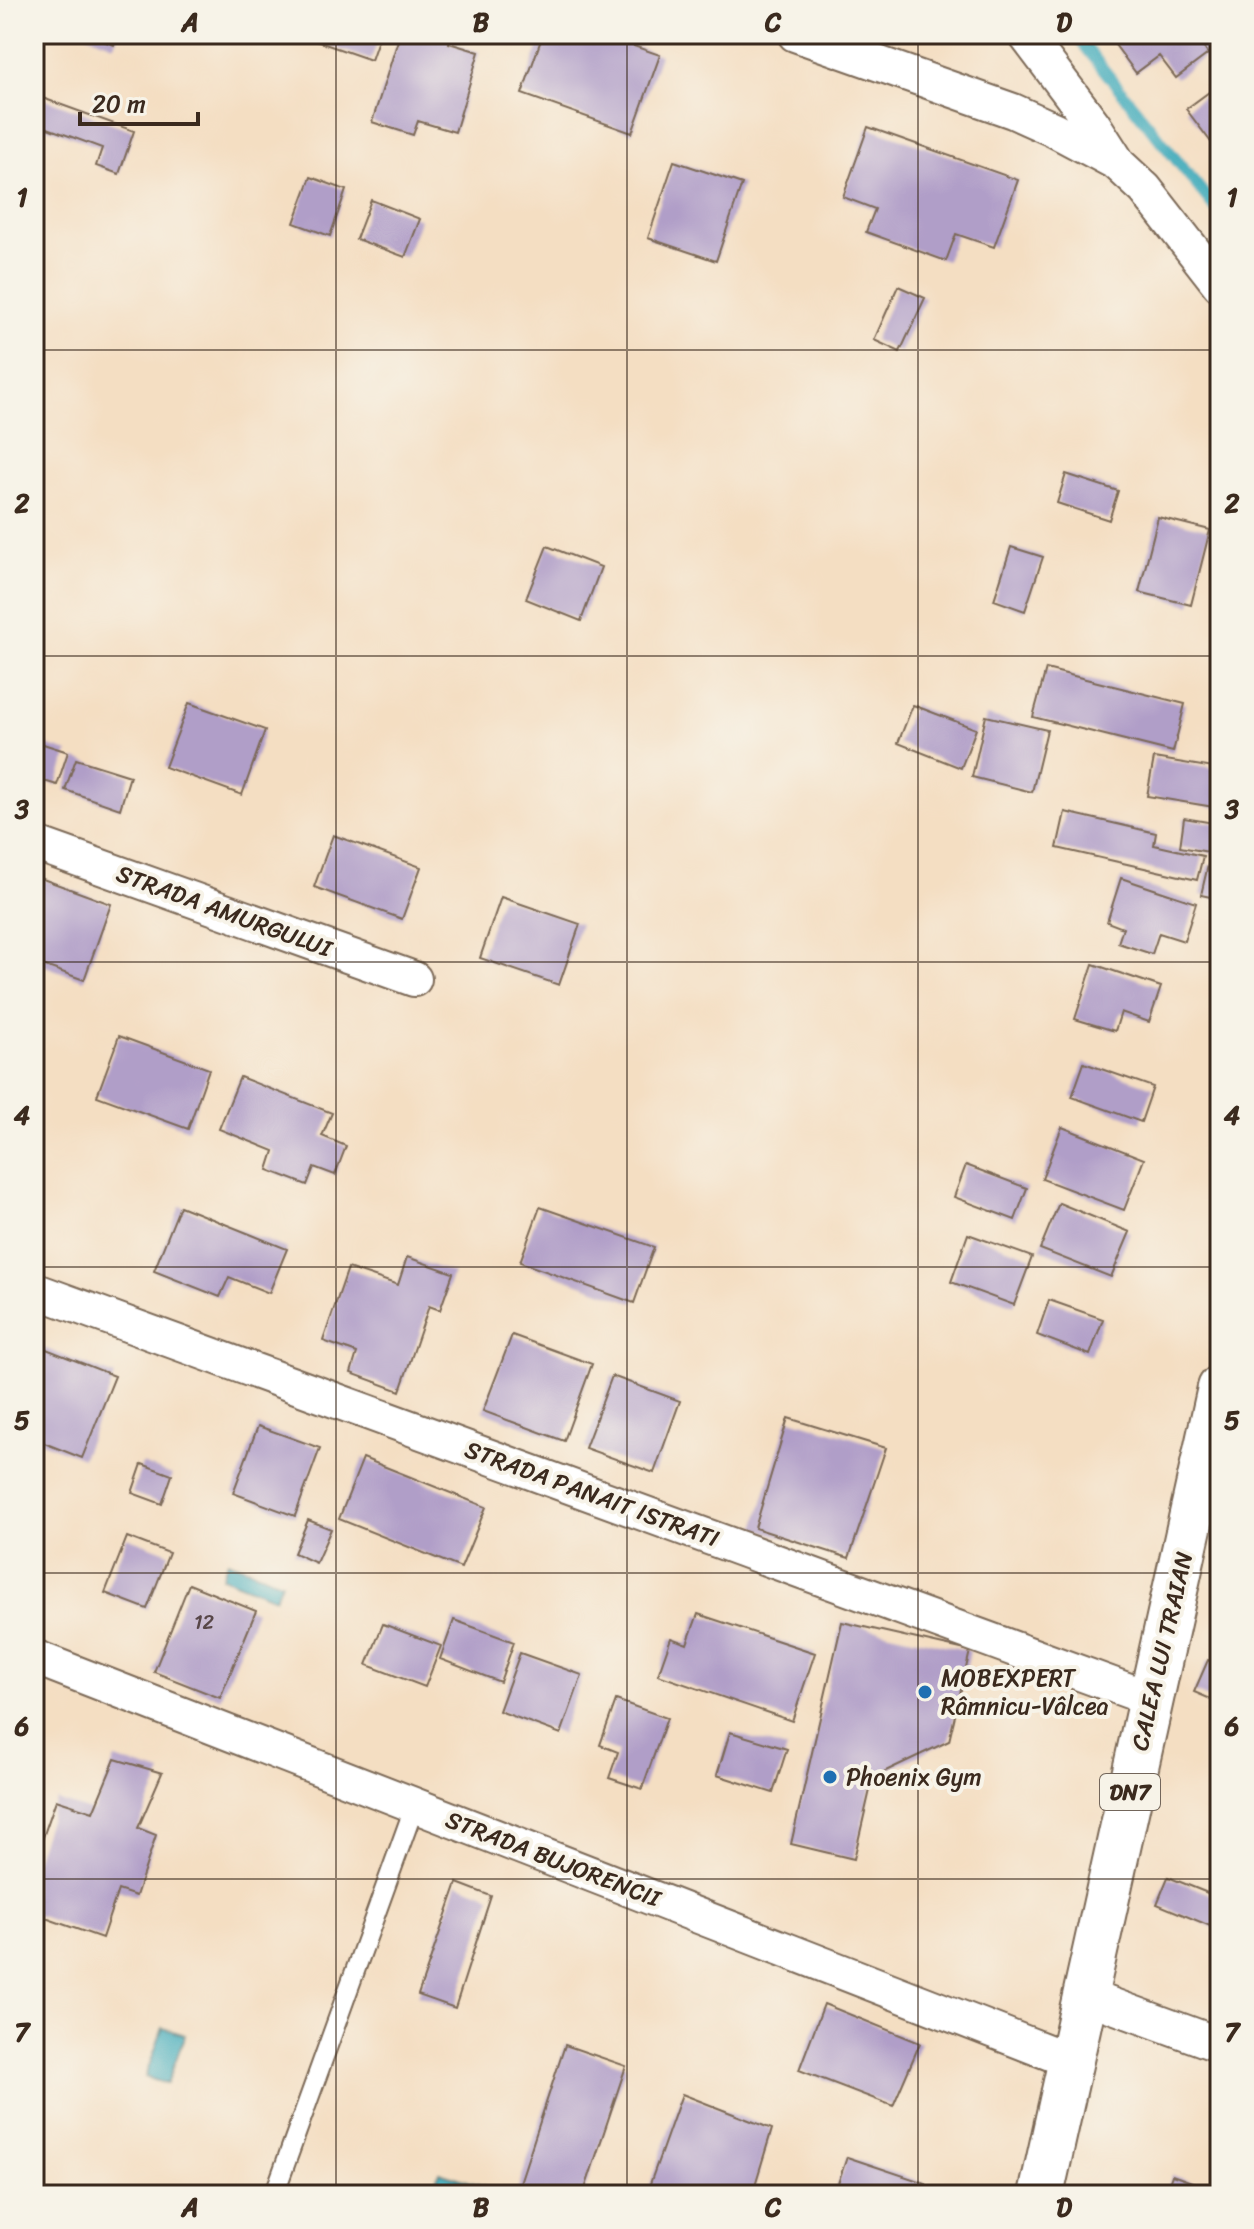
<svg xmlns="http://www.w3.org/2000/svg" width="1254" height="2229" viewBox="0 0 1254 2229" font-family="Sriracha,sans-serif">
<rect width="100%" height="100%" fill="#f7f3e8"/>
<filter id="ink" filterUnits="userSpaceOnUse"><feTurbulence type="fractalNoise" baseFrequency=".0125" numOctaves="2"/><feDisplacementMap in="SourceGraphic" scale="16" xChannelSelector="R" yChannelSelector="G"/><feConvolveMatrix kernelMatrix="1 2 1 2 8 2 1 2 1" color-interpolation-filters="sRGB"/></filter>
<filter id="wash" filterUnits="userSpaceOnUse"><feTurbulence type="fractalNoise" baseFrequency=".006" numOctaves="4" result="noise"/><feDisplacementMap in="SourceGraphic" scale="32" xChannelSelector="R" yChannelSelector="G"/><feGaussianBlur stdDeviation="1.8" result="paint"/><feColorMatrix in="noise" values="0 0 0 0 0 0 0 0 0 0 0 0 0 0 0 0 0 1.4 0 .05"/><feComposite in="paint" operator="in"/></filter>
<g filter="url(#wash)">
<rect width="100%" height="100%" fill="#f4dec2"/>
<path fill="#3ba9ba" stroke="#3b6a6c" stroke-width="2" d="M 228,1561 L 281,1582 L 275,1598 L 222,1577 Z
M 163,2028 L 185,2035 L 167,2084 L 145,2077 Z
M 439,2172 L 492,2189 L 490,2195 L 432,2195 Z"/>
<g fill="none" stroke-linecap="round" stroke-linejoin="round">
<path stroke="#3ba9ba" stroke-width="12" d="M 1075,34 L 1220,214"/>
</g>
<g id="blocks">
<path fill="#b09ec8" d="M 85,34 L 118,34 L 114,45 Z
M 296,34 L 380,34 L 371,60 Z
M 400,34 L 451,34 L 449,43 L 479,52 L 455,132 L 418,121 L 413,135 L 372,122 Z
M 543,34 L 599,34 L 660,55 L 632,133 L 522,94 Z
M 1107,34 L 1194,34 L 1208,54 L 1176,78 L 1159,56 L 1136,73 Z
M 1220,84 L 1220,154 L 1186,109 Z
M 37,96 L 134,131 L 119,174 L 96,166 L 102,148 L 34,123 L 34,105 Z
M 868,127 L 1018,180 L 994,247 L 956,234 L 946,261 L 866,232 L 875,209 L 843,197 Z
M 674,161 L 742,184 L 716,261 L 648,238 Z
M 311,177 L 346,190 L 330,236 L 294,223 Z
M 371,200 L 420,219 L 405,257 L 356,239 Z
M 898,286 L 925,298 L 900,352 L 874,340 Z
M 1066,474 L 1118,491 L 1109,520 L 1057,503 Z
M 1158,517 L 1210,530 L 1191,605 L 1139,592 Z
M 547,546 L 601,567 L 581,621 L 526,599 Z
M 1011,547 L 1043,557 L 1025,611 L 994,600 Z
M 1046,669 L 1185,704 L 1173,752 L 1033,717 Z
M 189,703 L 265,730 L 242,795 L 165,767 Z
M 913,705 L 976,729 L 961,768 L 898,743 Z
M 986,716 L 1047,730 L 1032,792 L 972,777 Z
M 1218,725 L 1220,725 L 1220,764 L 1212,763 Z
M 34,741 L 68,752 L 57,785 L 34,778 Z
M 1154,758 L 1220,769 L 1220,808 L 1147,796 Z
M 76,759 L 130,776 L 120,809 L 65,790 Z
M 1065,812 L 1156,833 L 1154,845 L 1203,856 L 1197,880 L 1057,848 Z
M 1184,818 L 1220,824 L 1220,854 L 1180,847 Z
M 333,835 L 421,867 L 402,919 L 314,887 Z
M 1208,865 L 1220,868 L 1220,899 L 1201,895 Z
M 40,878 L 111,904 L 84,980 L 34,962 L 34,894 Z
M 1121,878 L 1196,903 L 1184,941 L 1159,933 L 1152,954 L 1118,943 L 1123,928 L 1107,922 Z
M 501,897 L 580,924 L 559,985 L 480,958 Z
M 1093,964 L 1161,987 L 1149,1022 L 1121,1012 L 1115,1031 L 1075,1019 Z
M 119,1036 L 209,1069 L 188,1129 L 97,1096 Z
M 1084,1063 L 1153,1087 L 1141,1122 L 1072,1097 Z
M 240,1077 L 332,1113 L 322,1136 L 346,1146 L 335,1175 L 314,1167 L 307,1185 L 268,1170 L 274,1151 L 219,1129 Z
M 1062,1127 L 1144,1159 L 1124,1210 L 1042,1179 Z
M 966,1165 L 1027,1188 L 1015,1220 L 954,1197 Z
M 1059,1203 L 1130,1232 L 1111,1277 L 1040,1249 Z
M 180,1206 L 287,1249 L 269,1293 L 229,1277 L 220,1297 L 154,1271 Z
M 540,1207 L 654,1247 L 634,1303 L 520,1262 Z
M 968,1234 L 1032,1257 L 1014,1305 L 951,1282 Z
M 407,1257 L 453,1273 L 440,1310 L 429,1306 L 400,1391 L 351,1373 L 357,1353 L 323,1341 L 348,1268 L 398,1285 Z
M 1049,1300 L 1103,1319 L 1090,1355 L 1037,1335 Z
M 512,1335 L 592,1364 L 564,1441 L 483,1411 Z
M 36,1345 L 115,1376 L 82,1458 L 34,1439 L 34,1351 Z
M 612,1376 L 680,1401 L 654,1473 L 585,1448 Z
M 788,1418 L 886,1448 L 849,1558 L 755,1528 Z
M 258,1426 L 320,1448 L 295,1516 L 233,1493 Z
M 363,1458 L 486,1507 L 461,1568 L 339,1519 Z
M 142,1464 L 172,1475 L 162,1504 L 132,1493 Z
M 308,1520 L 331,1529 L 316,1563 L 294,1553 Z
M 127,1537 L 169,1553 L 147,1609 L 105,1593 Z
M 189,1584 L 256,1611 L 220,1698 L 154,1672 Z
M 698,1614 L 815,1653 L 792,1721 L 658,1675 L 671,1638 L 687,1644 Z
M 454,1620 L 514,1642 L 500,1682 L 440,1659 Z
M 842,1622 L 970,1651 L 949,1741 L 873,1777 L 854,1859 L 791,1844 Z
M 383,1624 L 441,1646 L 425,1687 L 367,1665 Z
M 520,1653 L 582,1675 L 561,1734 L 499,1711 Z
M 1208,1660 L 1220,1666 L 1220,1703 L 1194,1692 Z
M 616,1700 L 667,1718 L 642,1789 L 609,1778 L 618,1752 L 600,1745 Z
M 730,1732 L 787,1749 L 773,1793 L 717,1775 Z
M 115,1759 L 162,1773 L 138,1828 L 156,1835 L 136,1896 L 118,1890 L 102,1938 L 34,1914 L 34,1863 L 56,1800 L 93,1812 Z
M 1168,1877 L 1220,1898 L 1220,1930 L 1157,1904 Z
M 457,1883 L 491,1896 L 455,2008 L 418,1995 Z
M 824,2004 L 920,2043 L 893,2106 L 799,2070 Z
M 565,2045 L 626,2066 L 583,2195 L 516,2195 Z
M 682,2094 L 772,2129 L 752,2195 L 646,2195 Z
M 847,2157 L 925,2183 L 920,2195 L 834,2195 Z
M 1172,2175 L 1220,2192 L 1220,2195 L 1165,2195 Z"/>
</g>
</g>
<g filter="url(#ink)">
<use href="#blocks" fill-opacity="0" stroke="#7c6957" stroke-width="2"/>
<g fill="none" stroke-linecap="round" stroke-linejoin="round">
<defs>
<path id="service" d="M 274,2195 L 415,1805"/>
<path id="minor" d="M 795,34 L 1013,111 L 1055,130 L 1117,163 L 1145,189 L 1220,285
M 1025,34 L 1093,124 L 1116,160
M 34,843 L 414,979
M 34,1290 L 1151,1699
M 34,1657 L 1071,2061
M 1086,1996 L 1220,2045"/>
<path id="trunk" d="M 1041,2195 L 1220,1388"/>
</defs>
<use href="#service" stroke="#7c6957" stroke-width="22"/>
<use href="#minor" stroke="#7c6957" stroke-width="38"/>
<use href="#trunk" stroke="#7c6957" stroke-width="48"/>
<use href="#service" stroke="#fff" stroke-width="18"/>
<use href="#minor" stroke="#fff" stroke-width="34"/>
<use href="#trunk" stroke="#fff" stroke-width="44"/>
</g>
</g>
<path fill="none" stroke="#3b2a1e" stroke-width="2" stroke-opacity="0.55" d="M 336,34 L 336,2195M 627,34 L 627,2195M 918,34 L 918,2195M 34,350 L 1220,350M 34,656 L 1220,656M 34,962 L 1220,962M 34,1267 L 1220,1267M 34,1573 L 1220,1573M 34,1879 L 1220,1879"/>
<g fill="#1f6fb2" stroke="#f7f3e8" stroke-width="3">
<circle cx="925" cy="1692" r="8"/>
<circle cx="830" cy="1777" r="8"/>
</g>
<g text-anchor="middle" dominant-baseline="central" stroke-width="8" stroke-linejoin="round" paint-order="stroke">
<g font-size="20" fill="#584748">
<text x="204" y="1622">12</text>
</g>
<rect fill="#f7f3e8" stroke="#73665b" stroke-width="2" x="1100" y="1774" width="60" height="36" rx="6"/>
<g font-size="22" font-weight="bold" fill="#3b2a1e">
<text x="1130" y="1792">DN7</text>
</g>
<g font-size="24" fill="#3b2a1e" stroke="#f7f3e8">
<text transform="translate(224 911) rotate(20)">STRADA AMURGULUI</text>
<text transform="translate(592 1494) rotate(20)">STRADA PANAIT ISTRATI</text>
<text transform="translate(1162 1651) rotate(-77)">CALEA LUI TRAIAN</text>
<text transform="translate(553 1859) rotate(21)">STRADA BUJORENCII</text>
</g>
<g font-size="24" fill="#3b2a1e" stroke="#f7f3e8" text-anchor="start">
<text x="941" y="1678">MOBEXPERT<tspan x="941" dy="28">Râmnicu-Vâlcea</tspan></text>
<text x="846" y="1777">Phoenix Gym</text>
</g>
</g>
<rect width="1254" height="2229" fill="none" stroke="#f7f3e8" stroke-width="88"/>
<path d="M80 112v12h118v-12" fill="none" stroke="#3b2a1e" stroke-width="4"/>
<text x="92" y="112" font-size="24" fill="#3b2a1e" stroke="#f7f3e8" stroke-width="6" paint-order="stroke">20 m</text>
<rect x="44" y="44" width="1166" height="2141" fill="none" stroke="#3b2a1e" stroke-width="3"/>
<g font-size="26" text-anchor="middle" font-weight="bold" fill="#3b2a1e">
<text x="190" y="31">A</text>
<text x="481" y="31">B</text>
<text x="773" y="31">C</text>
<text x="1064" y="31">D</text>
<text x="22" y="206">1</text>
<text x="1232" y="206">1</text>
<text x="22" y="512">2</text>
<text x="1232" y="512">2</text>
<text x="22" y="818">3</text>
<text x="1232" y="818">3</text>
<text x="22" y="1124">4</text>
<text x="1232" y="1124">4</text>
<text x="22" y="1429">5</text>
<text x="1232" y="1429">5</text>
<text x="22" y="1735">6</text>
<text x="1232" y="1735">6</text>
<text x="22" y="2041">7</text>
<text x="1232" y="2041">7</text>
<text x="190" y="2216">A</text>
<text x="481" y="2216">B</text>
<text x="773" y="2216">C</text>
<text x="1064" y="2216">D</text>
</g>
</svg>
